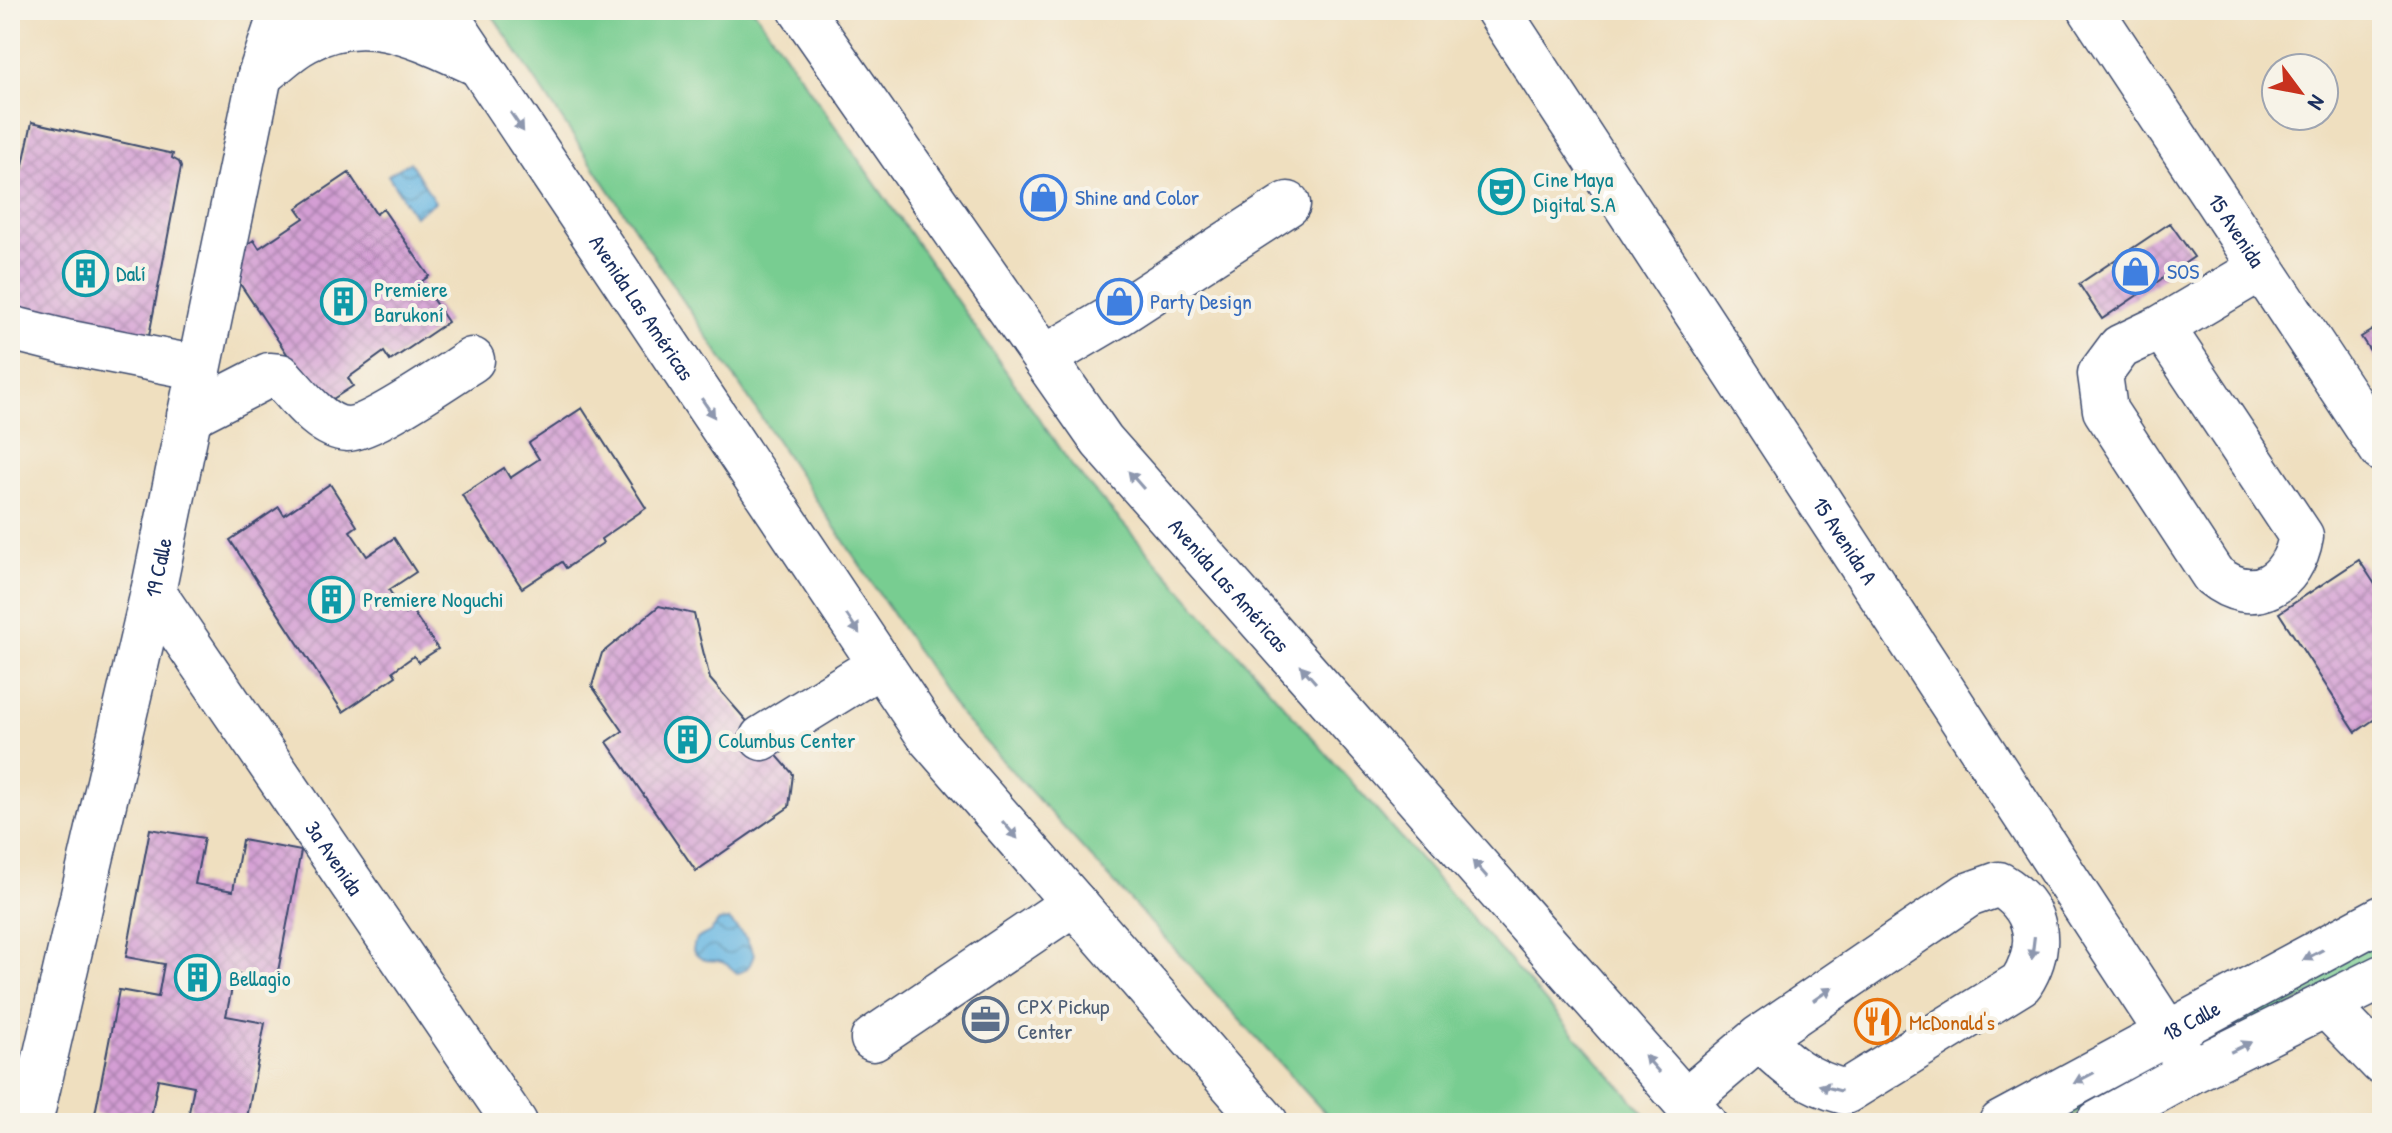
<svg xmlns="http://www.w3.org/2000/svg" width="2392" height="1133" viewBox="0 0 2392 1133" font-family="'Patrick Hand',sans-serif">
<defs>
<pattern id="water-waves" width="16" height="10" patternUnits="userSpaceOnUse" patternTransform="scale(2)"><rect width="16" height="10" fill="#69b8e3"/><path d="M0 5q4-4 8 0t8 0" fill="none" stroke="#5696bb"/></pattern>
<pattern id="building-cross-hatch" width="8" height="8" patternUnits="userSpaceOnUse" patternTransform="scale(2)"><rect width="8" height="8" fill="#d49ed4"/><path d="M0 0l8 8M0 8l8-8" fill="none" stroke="#ab81af"/></pattern>
</defs>
<rect width="100%" height="100%" fill="#f7f3e8"/>
<filter id="ink" filterUnits="userSpaceOnUse"><feTurbulence type="fractalNoise" baseFrequency=".0125" numOctaves="2"/><feDisplacementMap in="SourceGraphic" scale="16" xChannelSelector="R" yChannelSelector="G"/><feConvolveMatrix kernelMatrix="1 2 1 2 8 2 1 2 1" color-interpolation-filters="sRGB"/></filter>
<filter id="wash" filterUnits="userSpaceOnUse"><feTurbulence type="fractalNoise" baseFrequency=".006" numOctaves="4" result="noise"/><feDisplacementMap in="SourceGraphic" scale="32" xChannelSelector="R" yChannelSelector="G"/><feGaussianBlur stdDeviation="1.8" result="paint"/><feColorMatrix in="noise" values="0 0 0 0 0 0 0 0 0 0 0 0 0 0 0 0 0 1.4 0 .05"/><feComposite in="paint" operator="in"/></filter>
<g filter="url(#wash)">
<rect width="100%" height="100%" fill="#efdfbf"/>
<path fill="#78cd91" stroke="#4a7e78" stroke-width="2" d="M 489,10 L 754,10 L 1072,466 L 1653,1123 L 1334,1123 L 958,712 Z
M 2382,931 L 2382,958 L 2215,1044 L 2202,1025 Z
M 2117,1074 L 2125,1087 L 2060,1123 L 2024,1123 Z"/>
<path fill="url(#water-waves)" stroke="#4274a0" stroke-width="2" d="M 410,162 L 435,202 L 414,216 L 388,175 Z
M 729,920 L 746,938 L 754,954 C 751,964 748,971 737,973 C 733,970 730,966 726,964 C 713,956 705,967 693,951 C 694,936 701,938 711,931 C 714,928 716,924 719,921 Z"/>
<g id="blocks">
<path fill="url(#building-cross-hatch)" d="M 32,122 L 173,154 L 172,158 L 179,162 L 181,167 L 149,336 L 146,340 L 10,319 L 10,227 Z
M 349,173 L 376,214 L 383,209 L 429,276 L 421,282 L 448,322 L 390,361 L 384,352 L 348,378 L 353,386 L 322,406 L 224,260 L 254,240 L 259,248 L 304,218 L 297,208 Z
M 2170,223 L 2194,257 L 2102,319 L 2079,284 Z
M 2382,324 L 2382,369 L 2361,337 Z
M 582,408 L 646,508 L 601,539 L 603,543 L 566,568 L 562,562 L 522,588 L 462,495 L 504,468 L 510,478 L 539,459 L 529,443 Z
M 330,484 L 357,526 L 350,531 L 367,556 L 394,538 L 416,572 L 389,590 L 405,614 L 411,609 L 438,649 L 418,662 L 414,656 L 393,671 L 396,676 L 343,712 L 230,540 L 279,507 L 284,515 Z
M 2359,560 L 2382,595 L 2382,714 L 2356,732 L 2279,613 Z
M 659,606 L 694,614 L 710,679 L 793,774 L 789,807 L 696,871 L 607,742 L 623,731 L 592,686 L 602,653 Z
M 150,829 L 204,838 L 195,884 L 233,891 L 242,840 L 301,851 L 276,982 L 235,974 L 226,1016 L 265,1023 L 246,1123 L 187,1123 L 194,1086 L 158,1079 L 150,1123 L 95,1114 L 119,990 L 158,997 L 164,964 L 126,957 Z"/>
</g>
</g>
<g filter="url(#ink)">
<use href="#blocks" fill-opacity="0" stroke="#3b496d" stroke-width="2"/>
<g fill="none" stroke-linecap="round" stroke-linejoin="round">
<defs>
<g id="minor">
<path id="s1" d="M 1498,10 L 2189,1066"/>
<path id="s2" d="M 2091,10 L 2382,450"/>
<path d="M 2162,327 L 2301,536 C 2293,584 2253,608 2213,575 L 2105,410 L 2100,374 L 2120,347 L 2162,327 L 2260,269"/>
<path d="M 10,328 L 66,342 L 199,368"/>
<path d="M 1044,358 L 1117,315 L 1288,204"/>
<path d="M 189,416 L 269,375 L 280,376 C 296,393 321,428 347,429 C 371,429 448,375 472,360"/>
<path id="s3" d="M 153,592 L 515,1123"/>
<path d="M 762,738 L 880,665"/>
<path d="M 2326,1005 L 2382,1063"/>
<path d="M 873,1039 L 1074,903"/>
<path d="M 1685,1101 L 1759,1038 L 1968,895 L 1999,884 C 2039,907 2045,945 2021,983 L 1845,1092 C 1805,1081 1788,1066 1759,1038"/>
<path id="s4" d="M 30,1123 L 153,592 L 260,75 L 282,10"/>
</g>
<g id="major">
<path id="s5" d="M 443,10 L 930,738 L 1266,1123"/>
<path id="s6" d="M 801,10 L 1102,441 L 1704,1123"/>
<path d="M 260,75 C 275,64 289,49 305,41 C 367,7 422,39 478,64"/>
<path id="s7" d="M 2001,1123 L 2382,918"/>
<path d="M 2098,1123 L 2192,1071 L 2382,977"/>
</g>
</defs>
<use href="#minor" stroke="#3b496d" stroke-width="47"/>
<use href="#major" stroke="#3b496d" stroke-width="47"/>
<use href="#minor" stroke="#fff" stroke-width="44"/>
<use href="#major" stroke="#fff" stroke-width="44"/>
</g>
<defs><path id="oneway-solid" d="M-6-.8H1V-3.2L6.5 0L1 3.2V.8H-6Z" transform="scale(2)"/></defs>
<g fill="#8d97ae">
<use href="#oneway-solid" transform="translate(517 122) rotate(56)"/>
<use href="#oneway-solid" transform="translate(708 408) rotate(56)"/>
<use href="#oneway-solid" transform="translate(1136 480) rotate(-131)"/>
<use href="#oneway-solid" transform="translate(853 624) rotate(56)"/>
<use href="#oneway-solid" transform="translate(1308 674) rotate(-131)"/>
<use href="#oneway-solid" transform="translate(1010 830) rotate(49)"/>
<use href="#oneway-solid" transform="translate(1480 869) rotate(-131)"/>
<use href="#oneway-solid" transform="translate(2033 948) rotate(97)"/>
<use href="#oneway-solid" transform="translate(2313 955) rotate(152)"/>
<use href="#oneway-solid" transform="translate(1823 994) rotate(-34)"/>
<use href="#oneway-solid" transform="translate(2241 1047) rotate(-26)"/>
<use href="#oneway-solid" transform="translate(1652 1064) rotate(-131)"/>
<use href="#oneway-solid" transform="translate(2084 1078) rotate(152)"/>
<use href="#oneway-solid" transform="translate(1830 1088) rotate(-164)"/>
</g>
</g>
<defs>
<symbol id="theatre-ring" viewBox="-11 -11 22 22"><circle r="9.5" fill="#f7f3e8" stroke="#0f9aa8" stroke-width="1.5"/><path d="M-5-5.5Q0-4 5-5.5V0Q5 5 0 6Q-5 5-5 0ZM-3.3-2.5H-1v1.5H-3.3ZM1-2.5H3.3v1.5H1ZM-2.8 1Q0 5.5 2.8 1Z" fill="#0f9aa8"/></symbol>
<symbol id="shop-ring" viewBox="-11 -11 22 22"><circle r="9.5" fill="#f7f3e8" stroke="#3f7fe0" stroke-width="1.5"/><path d="M-5-2.5h2.3a2.7 3.5 0 0 1 5.4 0H5L5.5 6h-11ZM-1.5-2.5h3a1.5 2.3 0 0 0-3 0Z" fill="#3f7fe0"/></symbol>
<symbol id="building-ring" viewBox="-11 -11 22 22"><circle r="9.5" fill="#f7f3e8" stroke="#0f9aa8" stroke-width="1.5"/><path d="M-4-6H4V6H1V3H-1V6H-4ZM-2.5-4.3h1.7v1.8h-1.7ZM.8-4.3h1.7v1.8H.8ZM-2.5-1h1.7V.8h-1.7ZM.8-1h1.7V.8H.8Z" fill="#0f9aa8"/></symbol>
<symbol id="office-ring" viewBox="-11 -11 22 22"><circle r="9.5" fill="#f7f3e8" stroke="#5c6f8a" stroke-width="1.5"/><path d="M-6-3h4V-5.5h4V-3h4V5H-6ZM-1-4.5V-3h2v-1.5ZM-6 0V1H6V0Z" fill="#5c6f8a"/></symbol>
<symbol id="restaurant-ring" viewBox="-11 -11 22 22"><circle r="9.5" fill="#f7f3e8" stroke="#e8710a" stroke-width="1.5"/><path d="M-5-6h1v4h1v-4h1v4h1v-4h1v5L-1.5 .5V6h-2V.5L-5-1ZM5-6V6H3V1.5H1.5Q1.5-4 5-6Z" fill="#e8710a"/></symbol>
</defs>
<g fill-rule="evenodd">
<use href="#theatre-ring" x="1476" y="166" width="51" height="51"/>
<use href="#shop-ring" x="1018" y="172" width="51" height="51"/>
<use href="#shop-ring" x="2110" y="246" width="51" height="51"/>
<use href="#building-ring" x="60" y="248" width="51" height="51"/>
<use href="#shop-ring" x="1094" y="276" width="51" height="51"/>
<use href="#building-ring" x="318" y="276" width="51" height="51"/>
<use href="#building-ring" x="306" y="574" width="51" height="51"/>
<use href="#building-ring" x="662" y="714" width="51" height="51"/>
<use href="#building-ring" x="172" y="952" width="51" height="51"/>
<use href="#office-ring" x="960" y="994" width="51" height="51"/>
<use href="#restaurant-ring" x="1852" y="996" width="51" height="51"/>
</g>
<g text-anchor="middle" dominant-baseline="central" stroke-width="8" stroke-linejoin="round" paint-order="stroke">
<g font-size="22" fill="#0d838f" stroke="#f7f3e8" text-anchor="start">
<text x="1533" y="179">Cine Maya<tspan x="1533" dy="25">Digital S.A</tspan></text>
<text x="116" y="273">Dalí</text>
<text x="374" y="289">Premiere<tspan x="374" dy="25">Barukoní</tspan></text>
<text x="363" y="599">Premiere Noguchi</text>
<text x="718" y="740">Columbus Center</text>
<text x="229" y="978">Bellagio</text>
</g>
<g font-size="22" fill="#366cbe" stroke="#f7f3e8" text-anchor="start">
<text x="1075" y="197">Shine and Color</text>
<text x="2167" y="271">SOS</text>
<text x="1150" y="301">Party Design</text>
</g>
<g font-size="22" fill="#1b2f5e" stroke="#f7f3e8">
<text stroke="none"><textPath href="#s2" startOffset="264">15 Avenida</textPath></text>
<text stroke="none"><textPath href="#s5" startOffset="358">Avenida Las Américas</textPath></text>
<text stroke="none"><textPath href="#s1" startOffset="634">15 Avenida A</textPath></text>
<text stroke="none"><textPath href="#s4" startOffset="570">19 Calle</textPath></text>
<text stroke="none"><textPath href="#s6" startOffset="718">Avenida Las Américas</textPath></text>
<text stroke="none"><textPath href="#s3" startOffset="322">3a Avenida</textPath></text>
<text stroke="none"><textPath href="#s7" startOffset="216">18 Calle</textPath></text>
</g>
<g font-size="22" fill="#4e5e75" stroke="#f7f3e8" text-anchor="start">
<text x="1017" y="1006">CPX Pickup<tspan x="1017" dy="25">Center</tspan></text>
</g>
<g font-size="22" fill="#c56008" stroke="#f7f3e8" text-anchor="start">
<text x="1909" y="1022">McDonald's</text>
</g>
</g>
<rect width="2392" height="1133" fill="none" stroke="#f7f3e8" stroke-width="40"/>
<g transform="translate(2300 92) rotate(122)"><circle r="38" fill="#f7f3e8" stroke="#9fa5b1" stroke-width="2"/>
<path d="M0-6L14 30L0 20L-14 30Z" fill="#c8321e"/>
<text y="-12" font-size="22" font-weight="bold" text-anchor="middle" fill="#1b2f5e">N</text>
</g>
</svg>
